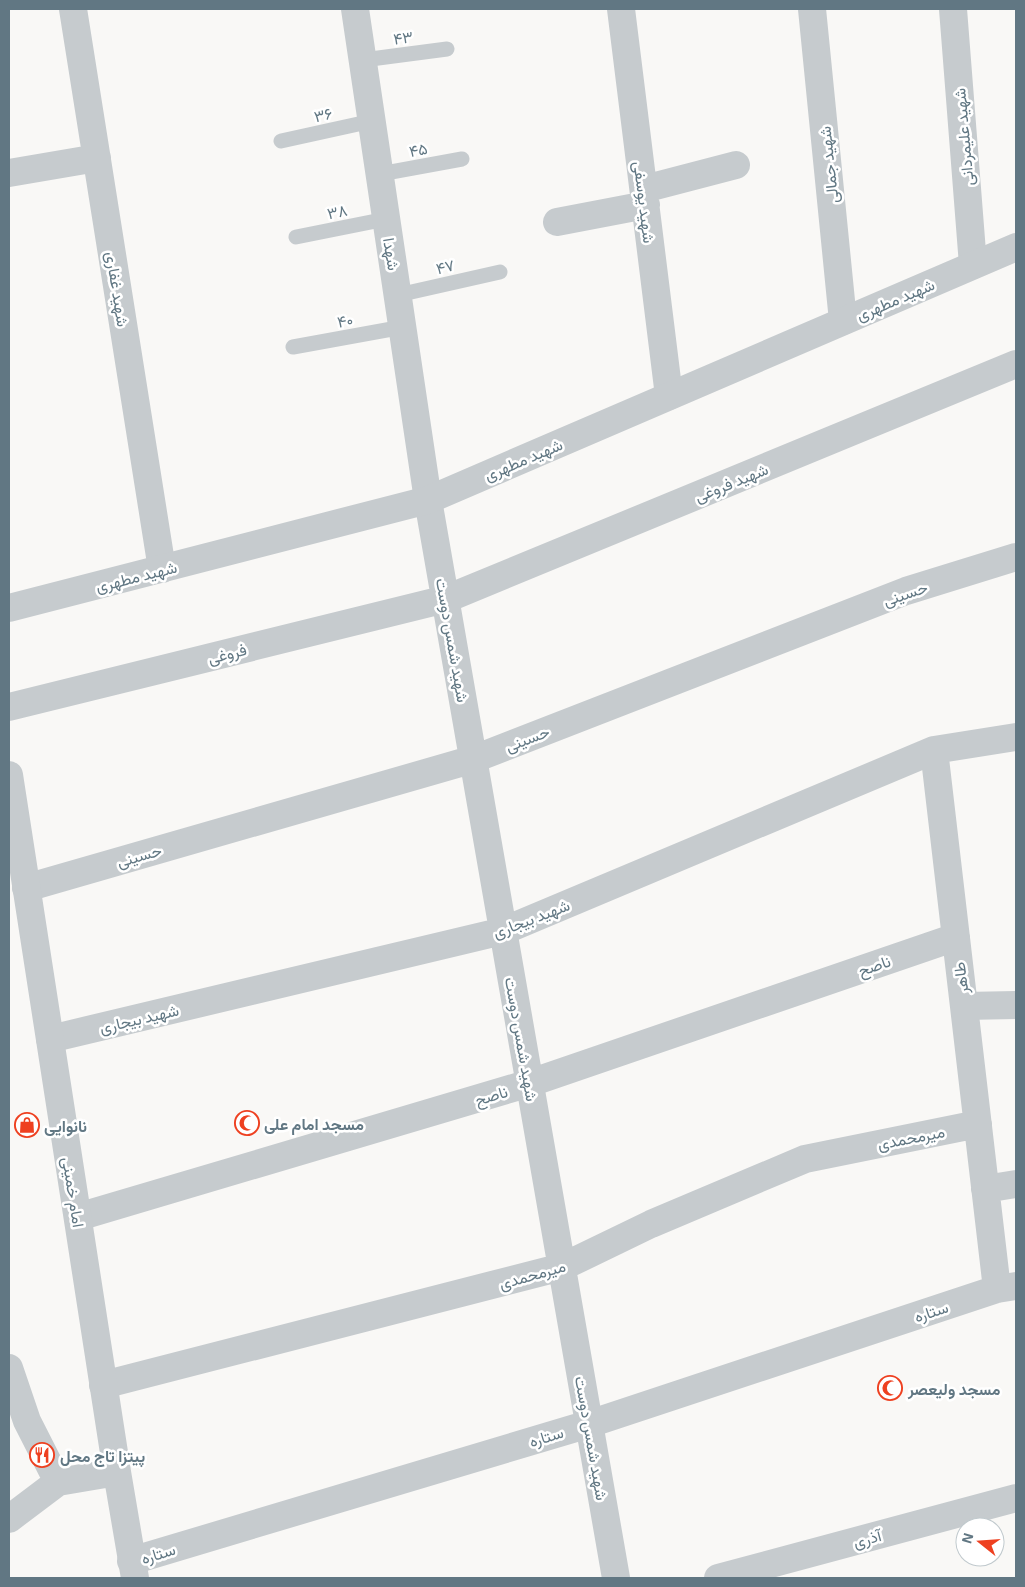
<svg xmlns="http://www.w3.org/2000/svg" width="1025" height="1587" viewBox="0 0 1025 1587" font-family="'Exo 2',Vazirmatn,sans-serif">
<rect width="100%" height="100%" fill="#f9f8f6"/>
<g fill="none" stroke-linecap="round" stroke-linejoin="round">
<path stroke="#c6cbce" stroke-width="15" d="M 363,60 L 447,49
M 281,141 L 372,121
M 380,174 L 462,159
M 296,237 L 386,219
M 398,295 L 500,272
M 293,347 L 403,327"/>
<path stroke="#c6cbce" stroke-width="28" d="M 73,9 L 162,569
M 355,9 L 428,500 L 616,1578
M 621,9 L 669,396
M 812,9 L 843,321
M 953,9 L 973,265
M 9,173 L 97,158
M 644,189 L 736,165
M 557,222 L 646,205
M 9,707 L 446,599 L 1016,364
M 26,888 L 474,759 L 906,591 L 1016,557
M 964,1006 L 1016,1005
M 50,1039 L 503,931 L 934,750
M 985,1189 L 1016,1184
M 78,1217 L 530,1083 L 956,937
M 997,1289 L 934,750 L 1016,737
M 103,1385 L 562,1267 L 651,1224 L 805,1159 L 978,1124
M 131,1561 L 589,1424 L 997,1289 L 1016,1286
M 718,1578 L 1016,1498"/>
<path stroke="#c6cbce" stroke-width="28" d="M 9,608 L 428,500 L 1016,247
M 9,775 L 117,1472 L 135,1578
M 9,1368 L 27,1421 L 58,1482
M 9,1519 L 58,1482 L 117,1472"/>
</g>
<defs>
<symbol id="mosque-ring" viewBox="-11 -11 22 22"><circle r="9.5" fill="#fff" stroke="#ee4020" stroke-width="1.5"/><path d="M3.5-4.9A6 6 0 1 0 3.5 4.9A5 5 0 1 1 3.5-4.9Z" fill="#ee4020"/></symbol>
<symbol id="shop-ring" viewBox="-11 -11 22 22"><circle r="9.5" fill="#fff" stroke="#ee4020" stroke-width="1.5"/><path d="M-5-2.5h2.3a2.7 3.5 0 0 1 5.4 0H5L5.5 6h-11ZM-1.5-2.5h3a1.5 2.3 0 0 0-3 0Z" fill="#ee4020"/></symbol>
<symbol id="restaurant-ring" viewBox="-11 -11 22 22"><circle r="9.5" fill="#fff" stroke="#ee4020" stroke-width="1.5"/><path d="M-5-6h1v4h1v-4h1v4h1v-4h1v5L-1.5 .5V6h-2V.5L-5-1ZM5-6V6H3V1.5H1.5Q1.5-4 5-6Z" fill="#ee4020"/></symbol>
</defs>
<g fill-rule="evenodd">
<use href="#mosque-ring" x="233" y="1109" width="28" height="28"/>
<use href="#shop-ring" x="13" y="1111" width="28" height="28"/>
<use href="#mosque-ring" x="876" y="1374" width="28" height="28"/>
<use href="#restaurant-ring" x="28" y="1441" width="28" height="28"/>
</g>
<g text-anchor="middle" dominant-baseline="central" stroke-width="5" stroke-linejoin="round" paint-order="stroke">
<g font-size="16" fill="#617783" stroke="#fff">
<text transform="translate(403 37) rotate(-7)">۴۳</text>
<text transform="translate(323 114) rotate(-13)">۳۶</text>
<text transform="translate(963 137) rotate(-95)">شهید علیمردانی</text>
<text transform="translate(418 149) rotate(-11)">۴۵</text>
<text transform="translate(828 165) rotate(-96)">شهید جمالی</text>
<text transform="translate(645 202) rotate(83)">شهید یوسفی</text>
<text transform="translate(337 211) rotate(-12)">۳۸</text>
<text transform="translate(392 254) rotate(81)">شهدا</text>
<text transform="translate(445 266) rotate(-13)">۴۷</text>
<text transform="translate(118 289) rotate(81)">شهید غفاری</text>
<text transform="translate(895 299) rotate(-23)">شهید مطهری</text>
<text transform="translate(345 320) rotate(-10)">۴۰</text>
<text transform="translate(523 459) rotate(-23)">شهید مطهری</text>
<text transform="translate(731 482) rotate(-22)">شهید فروغی</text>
<text transform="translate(136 576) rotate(-14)">شهید مطهری</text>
<text transform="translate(905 593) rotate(-19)">حسینی</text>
<text transform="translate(453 640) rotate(80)">شهید شمس دوست</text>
<text transform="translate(227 653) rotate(-14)">فروغی</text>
<text transform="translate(527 738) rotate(-21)">حسینی</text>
<text transform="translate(139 855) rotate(-16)">حسینی</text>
<text transform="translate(531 918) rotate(-21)">شهید بیجاری</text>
<text transform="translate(874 965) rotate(-19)">ناصح</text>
<text transform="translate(960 978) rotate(-97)">طاهر</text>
<text transform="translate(139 1018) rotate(-13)">شهید بیجاری</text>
<text transform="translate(522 1039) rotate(80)">شهید شمس دوست</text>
<text transform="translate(491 1095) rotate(-17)">ناصح</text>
<text transform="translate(911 1137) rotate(-11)">میرمحمدی</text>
<text transform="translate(74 1192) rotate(81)">امام خمینی</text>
<text transform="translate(532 1274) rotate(-16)">میرمحمدی</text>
<text transform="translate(931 1311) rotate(-18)">ستاره</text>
<text transform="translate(546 1436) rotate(-17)">ستاره</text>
<text transform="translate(592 1438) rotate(80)">شهید شمس دوست</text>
<text transform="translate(867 1538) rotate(-15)">آذری</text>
<text transform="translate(158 1553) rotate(-17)">ستاره</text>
</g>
<g font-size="16" font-weight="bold" fill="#617783" stroke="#fff" text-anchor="start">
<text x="264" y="1123">مسجد امام علی</text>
<text x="44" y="1125">نانوایی</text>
<text x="908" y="1388">مسجد ولیعصر</text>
<text x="60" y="1455">پیتزا تاج محل</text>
</g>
</g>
<rect width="1025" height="1587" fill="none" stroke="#617783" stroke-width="20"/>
<g transform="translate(980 1542) rotate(287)"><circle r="24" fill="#ffffff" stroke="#c0c9cd"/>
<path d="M0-4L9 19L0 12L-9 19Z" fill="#ee4020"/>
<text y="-8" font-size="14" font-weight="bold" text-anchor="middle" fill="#617783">N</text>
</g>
</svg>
